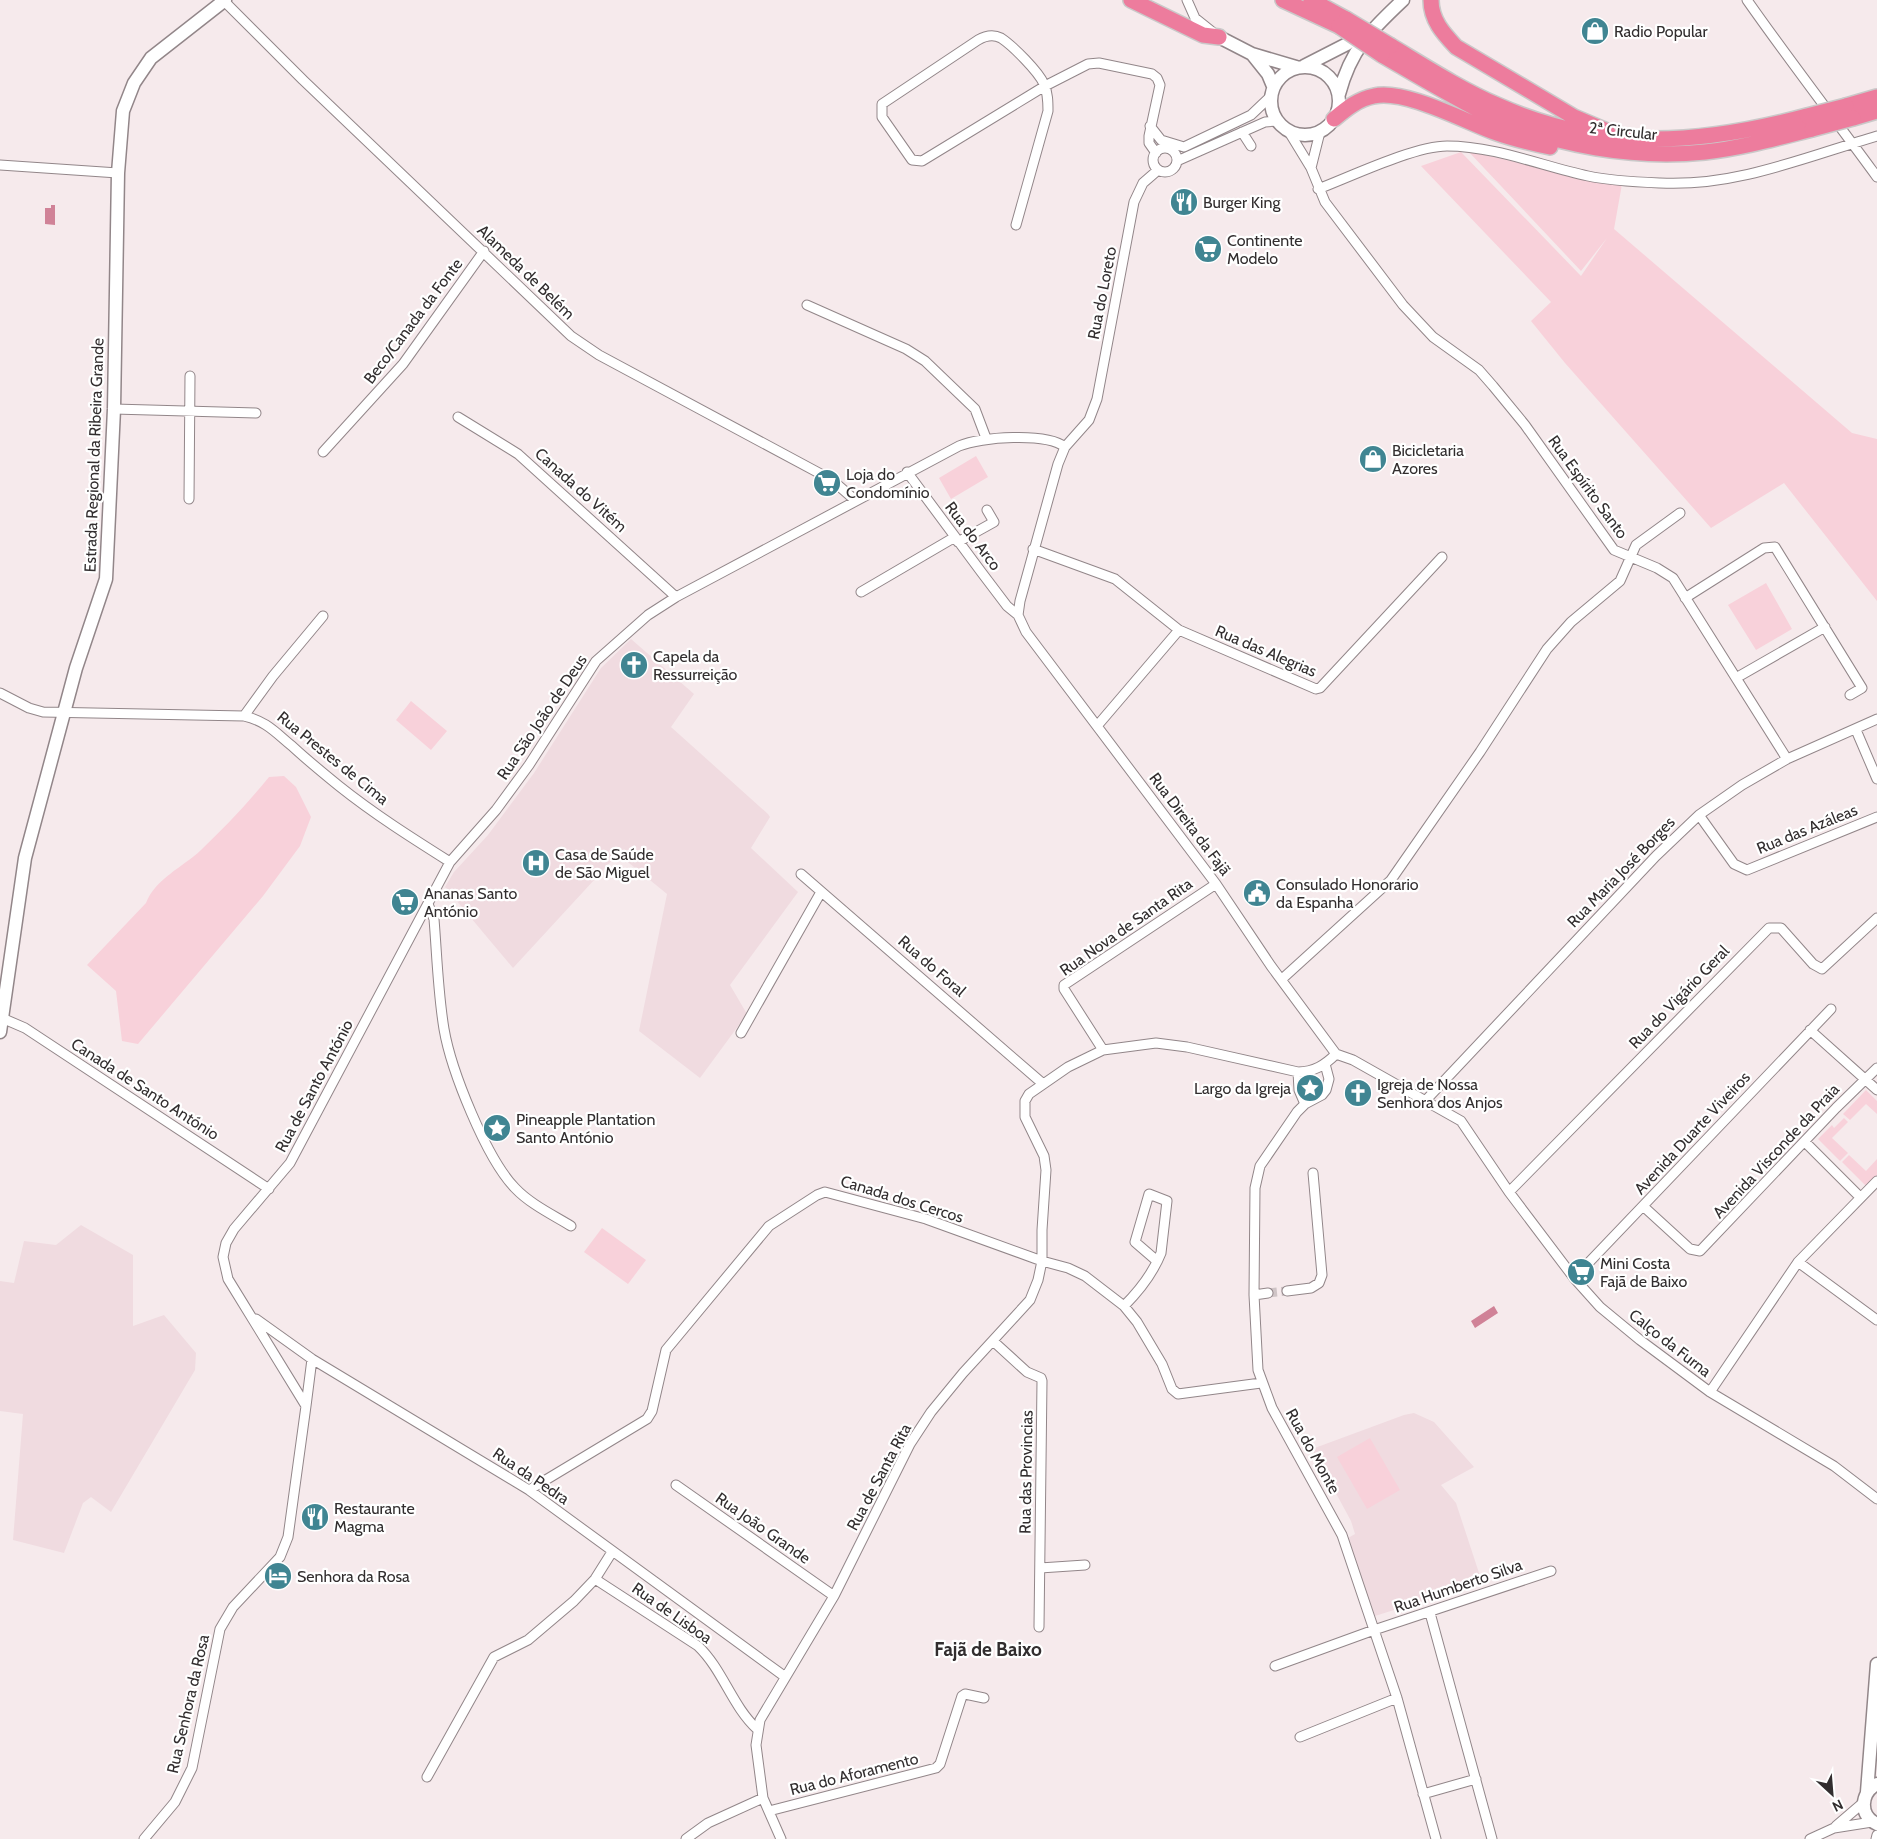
<svg xmlns="http://www.w3.org/2000/svg" width="1877" height="1839" viewBox="0 0 1877 1839" font-family="Cabin,sans-serif">
<rect width="100%" height="100%" fill="#f6eaec"/>
<path fill="#f0dbe0" d="M 631,639 L 694,694 L 671,727 L 768,814 L 770,817 L 751,848 L 798,892 L 730,985 L 747,1014 L 700,1078 L 639,1031 L 667,894 L 618,854 L 513,968 L 445,887 L 454,872 L 488,835 L 534,773 L 601,668 Z
M 81,1225 L 133,1255 L 133,1326 L 164,1315 L 196,1353 L 195,1370 L 111,1512 L 91,1497 L 83,1503 L 64,1553 L 13,1540 L 23,1414 L 0,1411 L 0,1281 L 14,1283 L 24,1241 L 56,1245 Z
M 1414,1413 L 1434,1422 L 1474,1467 L 1441,1485 L 1456,1503 L 1482,1582 L 1375,1616 L 1348,1538 L 1355,1534 L 1351,1521 L 1312,1449 L 1404,1415 Z"/>
<path fill="#f8d1da" d="M 1468,151 L 1558,172 L 1622,184 L 1614,229 L 1852,433 L 1877,439 L 1877,601 L 1784,483 L 1711,528 L 1565,363 L 1531,321 L 1551,302 L 1421,166 L 1461,152 L 1581,276 L 1607,238 L 1581,271 Z
M 976,456 L 988,477 L 951,499 L 939,478 Z
M 1766,583 L 1792,629 L 1756,650 L 1728,605 Z
M 411,701 L 447,731 L 431,750 L 396,720 Z
M 284,776 L 296,787 L 311,817 L 300,846 L 263,896 L 138,1044 L 122,1041 L 116,991 L 87,965 L 146,903 C 155,879 183,867 201,850 C 225,827 248,803 269,777 Z
M 1866,1090 L 1877,1101 L 1877,1114 L 1866,1104 L 1850,1120 L 1843,1114 Z
M 1844,1118 L 1848,1122 L 1832,1138 L 1848,1153 L 1840,1161 L 1818,1139 L 1832,1125 L 1834,1128 Z
M 1849,1155 L 1866,1171 L 1877,1159 L 1877,1175 L 1866,1186 L 1842,1162 Z
M 602,1228 L 646,1260 L 628,1284 L 584,1252 Z
M 1370,1438 L 1400,1490 L 1367,1509 L 1337,1457 Z"/>
<path fill="#d08297" d="M 51,205 L 55,205 L 55,225 L 45,224 L 45,208 L 51,208 Z
M 1494,1306 L 1498,1313 L 1475,1328 L 1471,1321 Z"/>
<g fill="none" stroke-linecap="round" stroke-linejoin="round">
<path stroke="#cfc4c6" stroke-width="9" stroke-dasharray="9 4.5" stroke-linecap="butt" d="M 1268,1293 L 1287,1291"/>
<defs>
<path id="street" d="M 223,0 L 303,80 L 571,336 L 599,355 L 832,480 L 855,500
M 1187,0 L 1195,18 L 1215,34
M 1747,0 C 1789,60 1834,118 1877,177
M 1150,126 L 1161,140 L 1184,147 L 1251,115 L 1271,96
M 1242,132 L 1251,146
M 1289,132 L 1311,168 L 1325,202 L 1403,305 L 1433,337 L 1479,370 L 1493,386 L 1525,425 L 1614,550 L 1657,568 L 1673,578 L 1787,759
M1153 160a12 12 0 1 1 24 0a12 12 0 1 1-24 0Z
M 1177,161 L 1265,122 L 1277,121
M 0,165 L 118,173
M 1311,168 L 1320,132
M 1158,170 L 1143,183 L 1134,202 L 1097,399 L 1089,420 L 1065,447 L 1058,464 L 1020,601 L 1018,615 L 1026,632 L 1216,884 L 1271,966 L 1336,1054
M 1318,189 C 1350,177 1414,146 1447,146 C 1494,146 1542,166 1588,176 C 1611,181 1636,182 1660,183 C 1735,187 1806,157 1877,136
M 1016,225 L 1048,111 C 1048,102 1048,93 1044,84 C 1038,71 1013,46 1001,38 C 993,34 985,36 978,40 L 882,104 L 882,117 L 912,160 L 922,161 L 1045,86 L 1088,64 L 1099,63 L 1152,74 L 1157,78 L 1160,85 L 1149,136 L 1149,143 L 1156,153
M 807,305 L 906,349 L 925,361 L 975,409 L 986,438
M 114,409 L 256,413
M 458,417 L 518,454 L 676,597
M 323,452 L 403,364 L 484,251
M 907,472 L 982,573 L 1007,606 L 1018,615
M 189,499 L 190,376
M 958,542 L 994,522 L 987,510
M 1033,549 L 1115,579 L 1179,630
M 861,592 L 955,537
M 1685,598 L 1764,548 L 1775,547 L 1862,688 L 1850,695
M 1736,678 L 1825,627
M 0,693 L 29,708 L 43,712 L 244,716 C 266,721 275,732 292,746 C 307,760 323,773 339,786 C 374,814 412,838 450,862
M 244,716 L 273,676 L 323,616
M 1097,726 L 1179,630 L 1316,689 L 1320,688 L 1442,557
M 1856,730 L 1877,779
M 1699,815 L 1734,864 L 1747,870 L 1877,817
M 801,874 L 1042,1083
M 428,904 L 434,919 C 437,956 438,993 444,1029 C 451,1070 486,1158 515,1188 C 530,1204 553,1215 571,1226
M 1282,979 L 1391,880 L 1480,752 L 1547,649 L 1571,622 L 1620,581 L 1636,545 L 1680,513
M 2,1018 L 25,1028 L 269,1189
M 1810,1030 L 1877,1090
M 741,1033 L 821,892
M 1103,1050 L 1064,989 L 1064,985 L 1216,884
M 1336,1054 L 1353,1060 L 1461,1121 L 1509,1192 L 1574,1278 L 1600,1307 L 1640,1340 L 1710,1392 L 1834,1466 L 1877,1499
M 1325,1064 L 1329,1079 L 1326,1090 L 1322,1095 L 1305,1104 L 1297,1112 L 1260,1166 L 1255,1188 L 1254,1295 L 1258,1370 L 1272,1408 L 1342,1535 L 1397,1698 L 1436,1839
M 1298,1072 L 1299,1090 L 1305,1104
M 1427,1099 L 1656,856 L 1699,815 L 1742,785 L 1787,759 L 1877,719
M 1805,1142 L 1860,1197
M 1509,1192 L 1769,928 L 1781,928 L 1813,964 L 1822,969 L 1877,918
M 1643,1206 L 1690,1249 L 1700,1251 L 1836,1108 L 1877,1068
M 1798,1262 L 1877,1320
M 1574,1278 L 1831,1009
M 1287,1291 L 1311,1288 L 1319,1283 L 1322,1275 L 1313,1173
M 1254,1295 L 1268,1293
M 1124,1306 C 1139,1291 1153,1273 1161,1253 L 1167,1201 L 1149,1194 L 1135,1242 L 1157,1261
M 256,1319 L 312,1359 L 529,1490 L 784,1676
M 993,1341 L 1027,1372 L 1041,1378 L 1042,1381 L 1039,1627
M 312,1359 L 306,1406 L 228,1279 L 223,1257 L 226,1243 L 234,1229 L 290,1163 L 450,862 L 496,810 L 529,765 L 596,661 L 648,615 L 676,597 L 959,446 C 981,437 1046,432 1065,447
M 1710,1392 L 1798,1262 L 1877,1181
M 676,1485 L 834,1596
M 529,1490 L 647,1419 L 652,1411 L 666,1350 L 769,1226 L 817,1195 L 825,1192 L 926,1219 L 1042,1261 L 1068,1268 L 1085,1276 L 1124,1306 L 1137,1322 L 1162,1364 L 1172,1389 L 1178,1394 L 1261,1383
M 1040,1568 L 1085,1565
M 595,1579 L 698,1646 C 723,1670 732,1706 757,1729
M 1430,1613 L 1492,1839
M 1275,1666 L 1374,1630 L 1551,1571
M 1300,1737 L 1397,1698
M 427,1777 L 494,1657 L 528,1640 L 574,1601 L 595,1579 L 612,1552
M 1423,1794 L 1476,1779
M 769,1811 L 936,1768 L 940,1764 L 962,1696 L 965,1694 L 984,1698
M 1836,1826 L 1864,1802
M 144,1839 L 175,1802 L 192,1768 L 220,1629 L 233,1607 L 280,1557 L 288,1537 L 306,1406
M 686,1839 L 708,1823 L 763,1798
M 781,1839 L 763,1798 L 756,1745 L 760,1720 L 834,1596 L 910,1444 L 931,1412 L 963,1373 L 1030,1300 L 1038,1280 L 1042,1261 L 1042,1230 L 1046,1170 L 1044,1156 L 1025,1117 L 1025,1101 L 1029,1094 L 1068,1067 L 1103,1050 L 1156,1043 L 1187,1047 L 1298,1072 C 1314,1072 1325,1065 1336,1054
M 1810,1839 L 1834,1828 L 1872,1822
M 1876,1839 L 1877,1835"/>
<path id="secondary" d="M 1219,37 L 1252,54 L 1296,67
M 1252,54 L 1268,74 L 1273,86
M 1304,66 L 1347,44 L 1360,31
M1271 101a34 34 0 1 1 68 0a34 34 0 1 1-68 0Z
M 1339,94 C 1351,49 1370,31 1403,0
M 0,1032 L 25,858 L 76,668 L 106,579 L 114,409 L 118,173 L 123,111 L 134,83 L 151,58 L 225,0
M 1877,1784 C 1860,1793 1859,1816 1877,1824
M 1867,1792 L 1877,1664"/>
<path id="highway" d="M 1131,0 L 1203,35 L 1219,37
M 1283,0 L 1339,26
M 1311,0 L 1346,19
M 1431,0 C 1431,20 1443,33 1456,47 L 1574,117 L 1607,131
M 1391,46 C 1426,67 1460,89 1497,105 C 1602,152 1699,145 1807,116
M 1382,55 C 1418,76 1454,98 1491,116 C 1556,146 1634,159 1705,152 C 1742,148 1777,138 1812,129
M 1846,106 L 1877,97
M 1853,118 L 1877,111
M 1334,119 C 1346,109 1358,99 1374,96 C 1405,89 1464,121 1494,132 C 1513,139 1531,143 1550,147"/>
</defs>
<use href="#street" stroke="#928689" stroke-width="11"/>
<use href="#secondary" stroke="#928689" stroke-width="15"/>
<use href="#highway" stroke="#cac9c9" stroke-width="18"/>
<use href="#street" stroke="#fff" stroke-width="9"/>
<use href="#secondary" stroke="#fff" stroke-width="12"/>
<use href="#highway" stroke="#ed7c9d" stroke-width="15"/>
<defs>
<path id="highway-bridge" d="M 1346,19 L 1391,46
M 1339,26 L 1382,55
M 1807,116 L 1846,106
M 1812,129 L 1853,118"/>
</defs>
<use href="#highway-bridge" stroke="#cac9c9" stroke-width="18" stroke-linecap="butt"/>
<use href="#highway-bridge" stroke="#ed7c9d" stroke-width="15"/>
</g>
<defs>
<symbol id="shop-disc" viewBox="-11 -11 22 22"><circle r="9.5" fill="#408592" stroke="#fff"/><path d="M-5-2.5h2.3a2.7 3.5 0 0 1 5.4 0H5L5.5 6h-11ZM-1.5-2.5h3a1.5 2.3 0 0 0-3 0Z" fill="#fff"/></symbol>
<symbol id="restaurant-disc" viewBox="-11 -11 22 22"><circle r="9.5" fill="#408592" stroke="#fff"/><path d="M-5-6h1v4h1v-4h1v4h1v-4h1v5L-1.5 .5V6h-2V.5L-5-1ZM5-6V6H3V1.5H1.5Q1.5-4 5-6Z" fill="#fff"/></symbol>
<symbol id="supermarket-disc" viewBox="-11 -11 22 22"><circle r="9.5" fill="#408592" stroke="#fff"/><path d="M-6-5.5h2.5l.6 2H6L4.5 2H-2.5L-4.4-4H-6ZM-1.5 3.2a1.3 1.3 0 1 0 .1 0ZM3 3.2a1.3 1.3 0 1 0 .1 0Z" fill="#fff"/></symbol>
<symbol id="church-disc" viewBox="-11 -11 22 22"><circle r="9.5" fill="#408592" stroke="#fff"/><path d="M-1.2-6h2.4v3.5h3.3v2.4h-3.3V6h-2.4V-.1h-3.3v-2.4h3.3Z" fill="#fff"/></symbol>
<symbol id="hospital-disc" viewBox="-11 -11 22 22"><circle r="9.5" fill="#408592" stroke="#fff"/><path d="M-5-5h3v3.5h4V-5h3V5h-3V1.5h-4V5h-3Z" fill="#fff"/></symbol>
<symbol id="civic-disc" viewBox="-11 -11 22 22"><circle r="9.5" fill="#408592" stroke="#fff"/><path d="M-.6-6.5H3V-4.5H.6V-3L4-1V1h2V6H-6V1h2V-1L-.6-3ZM-1.2 2.5V6h2.4V2.5Z" fill="#fff"/></symbol>
<symbol id="sight-disc" viewBox="-11 -11 22 22"><circle r="9.5" fill="#408592" stroke="#fff"/><path d="M0-6L1.8-2.2L6-1.7L2.9 1.2L3.7 5.4L0 3.3L-3.7 5.4L-2.9 1.2L-6-1.7L-1.8-2.2Z" fill="#fff"/></symbol>
<symbol id="hotel-disc" viewBox="-11 -11 22 22"><circle r="9.5" fill="#408592" stroke="#fff"/><path d="M-6-4.5h1.5V1H6V5H4.5V3h-9V5H-6ZM-4 0a1.8 1.8 0 1 1 3.6 0ZM.5 0V-2.5h3Q6-2.5 6 0Z" fill="#fff"/></symbol>
</defs>
<g fill-rule="evenodd">
<use href="#shop-disc" x="1579" y="15" width="32" height="32"/>
<use href="#restaurant-disc" x="1168" y="186" width="32" height="32"/>
<use href="#supermarket-disc" x="1192" y="233" width="32" height="32"/>
<use href="#shop-disc" x="1357" y="443" width="32" height="32"/>
<use href="#supermarket-disc" x="811" y="467" width="32" height="32"/>
<use href="#church-disc" x="618" y="649" width="32" height="32"/>
<use href="#hospital-disc" x="520" y="847" width="32" height="32"/>
<use href="#civic-disc" x="1241" y="877" width="32" height="32"/>
<use href="#supermarket-disc" x="389" y="886" width="32" height="32"/>
<use href="#sight-disc" x="1294" y="1072" width="32" height="32"/>
<use href="#church-disc" x="1342" y="1077" width="32" height="32"/>
<use href="#sight-disc" x="481" y="1112" width="32" height="32"/>
<use href="#supermarket-disc" x="1565" y="1256" width="32" height="32"/>
<use href="#restaurant-disc" x="299" y="1501" width="32" height="32"/>
<use href="#hotel-disc" x="262" y="1560" width="32" height="32"/>
</g>
<g text-anchor="middle" dominant-baseline="central" stroke-width="4.5" stroke-linejoin="round" paint-order="stroke">
<g font-size="16" fill="#322e2f" stroke="#fff" text-anchor="start">
<text x="1614" y="31">Radio Popular</text>
<text x="1203" y="202">Burger King</text>
<text x="1227" y="240">Continente<tspan x="1227" dy="18">Modelo</tspan></text>
<text x="1392" y="450">Bicicletaria<tspan x="1392" dy="18">Azores</tspan></text>
<text x="846" y="474">Loja do<tspan x="846" dy="18">Condomínio</tspan></text>
<text x="653" y="656">Capela da<tspan x="653" dy="18">Ressurreição</tspan></text>
<text x="555" y="854">Casa de Saúde<tspan x="555" dy="18">de São Miguel</tspan></text>
<text x="1276" y="884">Consulado Honorario<tspan x="1276" dy="18">da Espanha</tspan></text>
<text x="424" y="893">Ananas Santo<tspan x="424" dy="18">António</tspan></text>
<text x="1377" y="1084">Igreja de Nossa<tspan x="1377" dy="18">Senhora dos Anjos</tspan></text>
<text x="1291" y="1088" text-anchor="end">Largo da Igreja</text>
<text x="516" y="1119">Pineapple Plantation<tspan x="516" dy="18">Santo António</tspan></text>
<text x="1600" y="1263">Mini Costa<tspan x="1600" dy="18">Fajã de Baixo</tspan></text>
<text x="334" y="1508">Restaurante<tspan x="334" dy="18">Magma</tspan></text>
<text x="297" y="1576">Senhora da Rosa</text>
</g>
<g font-size="16" fill="#322e2f" stroke="#fff">
<text transform="translate(1623 131) rotate(6)">2ª Circular</text>
<text transform="translate(526 272) rotate(44)">Alameda de Belém</text>
<text transform="translate(1102 293) rotate(-79)">Rua do Loreto</text>
<text transform="translate(413 321) rotate(-53)">Beco/Canada da Fonte</text>
<text transform="translate(94 455) rotate(-88)">Estrada Regional da Ribeira Grande</text>
<text transform="translate(1588 487) rotate(54)">Rua Espírito Santo</text>
<text transform="translate(581 490) rotate(42)">Canada do Vitém</text>
<text transform="translate(973 536) rotate(53)">Rua do Arco</text>
<text transform="translate(1266 651) rotate(23)">Rua das Alegrias</text>
<text transform="translate(542 717) rotate(-56)">Rua São João de Deus</text>
<text transform="translate(333 758) rotate(39)">Rua Prestes de Cima</text>
<text transform="translate(1190 824) rotate(53)">Rua Direita da Fajã</text>
<text transform="translate(1807 829) rotate(-22)">Rua das Azáleas</text>
<text transform="translate(1621 872) rotate(-46)">Rua Maria José Borges</text>
<text transform="translate(1126 927) rotate(-35)">Rua Nova de Santa Rita</text>
<text transform="translate(932 966) rotate(41)">Rua do Foral</text>
<text transform="translate(1679 997) rotate(-46)">Rua do Vigário Geral</text>
<text transform="translate(314 1086) rotate(-62)">Rua de Santo António</text>
<text transform="translate(145 1089) rotate(33)">Canada de Santo António</text>
<text transform="translate(1692 1133) rotate(-47)">Avenida Duarte Viveiros</text>
<text transform="translate(1776 1151) rotate(-47)">Avenida Visconde da Praia</text>
<text transform="translate(902 1199) rotate(17)">Canada dos Cercos</text>
<text transform="translate(1670 1343) rotate(38)">Calço da Furna</text>
<text transform="translate(1313 1451) rotate(61)">Rua do Monte</text>
<text transform="translate(1026 1472) rotate(-89)">Rua das Provincias</text>
<text transform="translate(531 1476) rotate(34)">Rua da Pedra</text>
<text transform="translate(879 1477) rotate(-62)">Rua de Santa Rita</text>
<text transform="translate(763 1528) rotate(35)">Rua João Grande</text>
<text transform="translate(1458 1586) rotate(-19)">Rua Humberto Silva</text>
<text transform="translate(672 1613) rotate(35)">Rua de Lisboa</text>
<text transform="translate(188 1704) rotate(-77)">Rua Senhora da Rosa</text>
<text transform="translate(854 1774) rotate(-14)">Rua do Aforamento</text>
</g>
<g font-size="19" font-weight="bold" fill="#322e2f" stroke="#fff">
<text x="988" y="1649">Fajã de Baixo</text>
</g>
</g>
<g transform="translate(1832 1794) rotate(154)" stroke="#ffffff" stroke-width="4" paint-order="stroke">
<path d="M0-4L9 19L0 12L-9 19Z" fill="#322e2f"/>
<text y="-8" font-size="14" font-weight="bold" text-anchor="middle" fill="#322e2f">N</text>
</g>
</svg>
